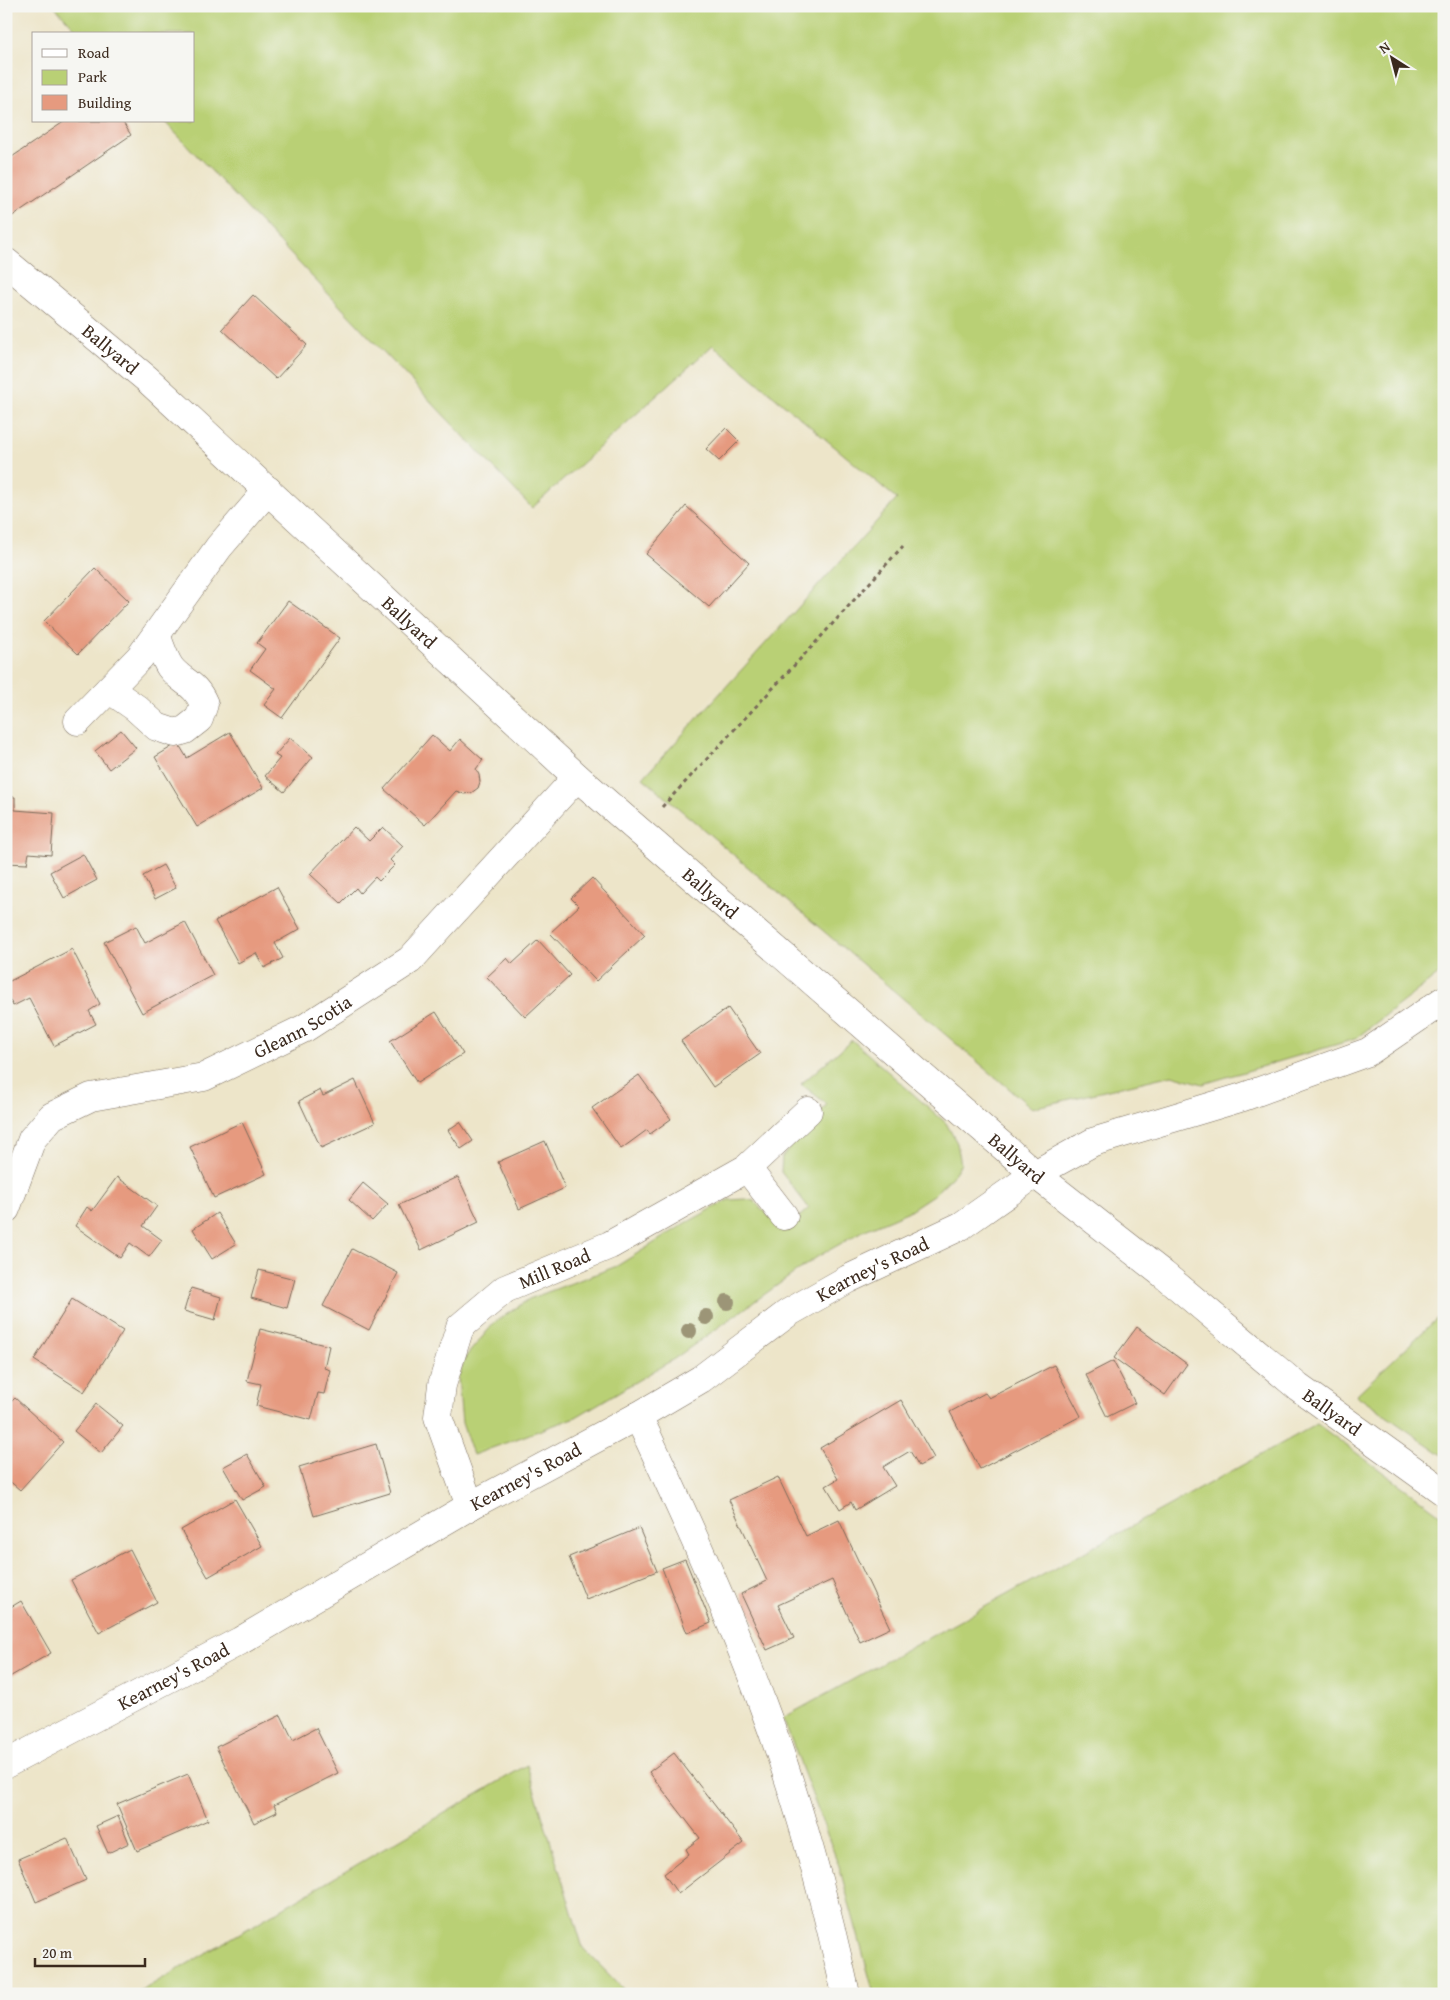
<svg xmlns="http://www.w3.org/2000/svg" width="1450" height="2000" viewBox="0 0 1450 2000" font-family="'Gentium Book Plus',serif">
<rect width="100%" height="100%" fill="#f6f6f2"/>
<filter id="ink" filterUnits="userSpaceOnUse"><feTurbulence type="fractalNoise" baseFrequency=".02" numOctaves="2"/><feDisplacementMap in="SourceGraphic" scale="10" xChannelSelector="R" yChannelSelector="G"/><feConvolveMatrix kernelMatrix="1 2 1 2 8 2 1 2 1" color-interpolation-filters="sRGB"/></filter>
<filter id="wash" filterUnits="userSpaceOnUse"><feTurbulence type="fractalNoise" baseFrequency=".0096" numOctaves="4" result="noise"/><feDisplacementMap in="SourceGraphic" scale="20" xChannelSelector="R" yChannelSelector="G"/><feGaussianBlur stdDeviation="1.12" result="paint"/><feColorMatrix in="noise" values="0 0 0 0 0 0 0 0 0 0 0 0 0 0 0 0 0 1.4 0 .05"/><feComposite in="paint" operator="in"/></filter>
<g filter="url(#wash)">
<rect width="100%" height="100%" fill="#ede5c9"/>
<path fill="#b9d075" stroke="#7a7d4a" d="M 54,6 L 1444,6 L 1444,970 L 1355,1039 L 1203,1084 L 1172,1075 L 1032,1108 L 643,778 L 897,499 L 713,345 L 532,508 L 164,121 L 194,121 L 194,34 L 80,34 Z
M 852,1040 L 946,1123 L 957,1143 L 961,1164 L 951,1178 L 933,1195 L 907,1212 L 865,1230 L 817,1257 L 674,1359 L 576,1417 L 473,1455 L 462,1423 L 458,1377 L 467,1355 L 495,1322 L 529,1299 L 617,1266 L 686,1223 L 728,1200 L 746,1199 L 754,1201 L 783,1231 L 809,1208 L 781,1172 L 782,1157 L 827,1104 L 801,1084 Z
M 1444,1312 L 1444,1456 L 1356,1395 Z
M 1317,1424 L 1444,1517 L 1444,1994 L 874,1994 L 839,1866 L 783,1718 Z
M 527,1765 L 583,1948 L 628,1994 L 136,1994 Z"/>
<g id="blocks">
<path fill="#e69a7f" d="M 65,121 L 122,121 L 131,135 L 11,217 L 6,210 L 6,161 Z
M 253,295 L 307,345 L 276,379 L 222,329 Z
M 726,428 L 739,441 L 719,461 L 706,449 Z
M 686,506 L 749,563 L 709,607 L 646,554 Z
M 95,568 L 129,601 L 78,654 L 44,621 Z
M 288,601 L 340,638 L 282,718 L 264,705 L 276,689 L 250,670 L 265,649 L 257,643 Z
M 121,730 L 136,748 L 109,769 L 95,751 Z
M 230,732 L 263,788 L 197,827 L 155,757 L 178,743 L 187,758 Z
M 432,735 L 450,751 L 460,739 L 483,760 L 476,769 L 479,775 L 480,782 L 478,788 L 471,793 L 464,794 L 456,791 L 425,825 L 384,789 Z
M 290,738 L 313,757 L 284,792 L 265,776 L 280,758 L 275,755 Z
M 6,797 L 15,797 L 15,810 L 54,813 L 51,855 L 29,853 L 27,864 L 6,863 Z
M 354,827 L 369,841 L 383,827 L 403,846 L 390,860 L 395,865 L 379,881 L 375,877 L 360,893 L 356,888 L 341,903 L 310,874 Z
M 83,854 L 97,880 L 64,898 L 50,872 Z
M 163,865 L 176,888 L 155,899 L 143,876 Z
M 592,878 L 645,935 L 596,981 L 550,933 L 579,906 L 571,898 Z
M 277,887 L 300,929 L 275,943 L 283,958 L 264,968 L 256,953 L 238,963 L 215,921 Z
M 185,922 L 213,975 L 142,1013 L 104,942 L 136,926 L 145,943 Z
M 538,940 L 570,975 L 525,1017 L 487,977 L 507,958 L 512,964 Z
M 72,949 L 100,1004 L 89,1011 L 96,1024 L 54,1046 L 29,998 L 13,1006 L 6,993 L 6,983 Z
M 728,1008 L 760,1054 L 713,1087 L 681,1041 Z
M 436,1012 L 463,1054 L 417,1083 L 390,1041 Z
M 639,1075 L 671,1119 L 650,1134 L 647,1130 L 621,1149 L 592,1108 Z
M 355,1080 L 375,1123 L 321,1148 L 299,1101 L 320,1090 L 323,1096 Z
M 242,1122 L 266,1174 L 214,1198 L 190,1147 Z
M 460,1122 L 473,1141 L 461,1149 L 448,1130 Z
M 545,1141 L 565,1188 L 519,1209 L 498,1162 Z
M 117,1177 L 157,1206 L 143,1226 L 162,1240 L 149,1257 L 130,1243 L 120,1258 L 75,1226 L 87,1207 L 92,1211 Z
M 458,1177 L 479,1222 L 421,1250 L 399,1205 Z
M 363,1183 L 388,1204 L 372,1221 L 349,1200 Z
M 217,1213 L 236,1244 L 212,1259 L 193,1229 Z
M 352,1249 L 398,1273 L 369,1330 L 323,1306 Z
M 259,1270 L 295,1279 L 287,1308 L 251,1298 Z
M 191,1288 L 221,1297 L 215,1320 L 184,1311 Z
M 72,1299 L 123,1331 L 84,1392 L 34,1360 Z
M 1137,1327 L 1187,1364 L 1165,1395 L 1114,1358 Z
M 260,1329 L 329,1346 L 324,1368 L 330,1370 L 324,1394 L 318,1393 L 311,1420 L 256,1406 L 261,1384 L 247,1381 Z
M 1113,1361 L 1135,1403 L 1107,1417 L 1086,1375 Z
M 1054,1365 L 1081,1416 L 980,1469 L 950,1412 L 985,1393 L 989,1398 Z
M 15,1398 L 63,1442 L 20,1490 L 6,1478 L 6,1431 L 8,1429 L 6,1428 L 6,1407 Z
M 901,1400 L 934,1458 L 919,1466 L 910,1451 L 883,1467 L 895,1486 L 855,1510 L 851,1502 L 840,1509 L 826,1486 L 838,1479 L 820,1448 Z
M 96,1404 L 123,1426 L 101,1453 L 74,1431 Z
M 376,1444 L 390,1493 L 314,1516 L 299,1467 Z
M 247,1454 L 266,1487 L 242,1500 L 223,1467 Z
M 778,1477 L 806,1536 L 839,1520 L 890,1628 L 860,1642 L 832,1580 L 778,1605 L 794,1638 L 767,1650 L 741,1594 L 767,1581 L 729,1500 Z
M 235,1499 L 262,1546 L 208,1577 L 181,1530 Z
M 639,1528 L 657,1571 L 586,1599 L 569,1557 Z
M 130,1549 L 157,1602 L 99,1633 L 71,1580 Z
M 685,1559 L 711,1623 L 687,1633 L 662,1568 Z
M 21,1601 L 51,1653 L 6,1679 L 6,1610 Z
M 281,1715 L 293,1740 L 316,1728 L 338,1773 L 274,1805 L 277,1812 L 254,1823 L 216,1747 Z
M 674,1753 L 744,1843 L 678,1894 L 664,1874 L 689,1854 L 686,1849 L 700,1838 L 649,1772 Z
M 188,1774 L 208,1820 L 137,1851 L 117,1804 Z
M 118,1816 L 129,1843 L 108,1853 L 96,1826 Z
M 67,1838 L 86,1880 L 36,1902 L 18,1859 Z"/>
</g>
</g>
<g filter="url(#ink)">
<use href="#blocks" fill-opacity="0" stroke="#796b5a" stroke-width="1"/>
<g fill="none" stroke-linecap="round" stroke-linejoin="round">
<defs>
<g id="minor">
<path d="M 109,689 L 136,708 L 157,727 L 175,733 L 185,730 L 199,719 L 204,704 C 195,682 181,682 170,667 C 164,658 160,644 156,635"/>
<path d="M 78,721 L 140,657 L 219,547 L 268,490"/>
<path d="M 747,1168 L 784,1216"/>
<path id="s1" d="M 6,1209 L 32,1139 L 52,1116 L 91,1097 L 204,1077 L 305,1028 L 410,960 L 577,777"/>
<path d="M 638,1416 C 682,1510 725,1603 761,1700 C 797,1795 824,1895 846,1994"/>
<path id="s2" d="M 470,1506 L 438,1417 L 442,1385 L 460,1327 L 505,1289 L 610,1245 L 747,1168 L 808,1111"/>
<path id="s3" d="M 6,1764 L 240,1641 L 470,1506 L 638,1416 L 701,1379 L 788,1313 L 848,1279 L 961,1226 L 1035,1174 L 1093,1142 L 1243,1097 L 1368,1052 L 1444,1000"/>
</g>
<g id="tertiary">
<path id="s4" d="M 6,262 L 147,379 L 577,777 L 1035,1174 L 1163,1274 L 1298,1387 L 1444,1492"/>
</g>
</defs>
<use href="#minor" stroke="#796b5a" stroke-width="29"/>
<use href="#tertiary" stroke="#796b5a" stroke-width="29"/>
<path stroke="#796b5a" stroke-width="3" stroke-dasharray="4 4" stroke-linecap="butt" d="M 662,807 L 817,641 L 903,546"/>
<use href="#minor" stroke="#fff" stroke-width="28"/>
<use href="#tertiary" stroke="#fff" stroke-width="28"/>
</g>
<g fill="#9c9577">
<circle cx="727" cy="1302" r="8"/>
<circle cx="706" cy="1317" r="8"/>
<circle cx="689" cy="1331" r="8"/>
</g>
</g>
<g text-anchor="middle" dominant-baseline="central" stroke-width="4" stroke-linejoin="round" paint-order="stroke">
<g font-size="19" fill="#3b2a1e" stroke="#f6f6f2">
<text stroke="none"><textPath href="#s4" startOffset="136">Ballyard</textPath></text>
<text stroke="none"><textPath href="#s4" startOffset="541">Ballyard</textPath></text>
<text stroke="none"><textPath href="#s4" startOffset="946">Ballyard</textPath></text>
<text stroke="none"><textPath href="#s1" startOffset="374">Gleann Scotia</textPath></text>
<text stroke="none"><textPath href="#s4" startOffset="1351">Ballyard</textPath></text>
<text stroke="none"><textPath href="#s2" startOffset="300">Mill Road</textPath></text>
<text stroke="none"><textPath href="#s3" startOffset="999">Kearney's Road</textPath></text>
<text stroke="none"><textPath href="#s4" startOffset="1756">Ballyard</textPath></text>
<text stroke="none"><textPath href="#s3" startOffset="594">Kearney's Road</textPath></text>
<text stroke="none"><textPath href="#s3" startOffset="189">Kearney's Road</textPath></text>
</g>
</g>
<rect width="1450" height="2000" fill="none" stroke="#f6f6f2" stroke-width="25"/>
<rect x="32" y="32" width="162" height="90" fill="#f6f6f2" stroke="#aba49d"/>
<rect x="42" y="49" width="25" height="8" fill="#ffffff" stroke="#aba49d"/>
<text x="78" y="58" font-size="15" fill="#3b2a1e">Road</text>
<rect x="42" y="70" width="25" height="15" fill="#b9d075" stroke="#aba49d"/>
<text x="78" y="82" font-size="15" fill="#3b2a1e">Park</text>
<rect x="42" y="95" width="25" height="15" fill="#e69a7f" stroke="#aba49d"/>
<text x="78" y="108" font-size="15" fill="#3b2a1e">Building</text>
<g transform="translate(1392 58) rotate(324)" stroke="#f6f6f2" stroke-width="4" paint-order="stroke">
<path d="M0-4L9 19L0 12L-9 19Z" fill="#3b2a1e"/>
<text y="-8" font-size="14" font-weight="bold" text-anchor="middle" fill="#3b2a1e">N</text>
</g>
<path d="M35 1958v8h110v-8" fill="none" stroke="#3b2a1e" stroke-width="2.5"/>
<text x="42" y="1958" font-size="15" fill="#3b2a1e" stroke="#f6f6f2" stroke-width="4" paint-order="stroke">20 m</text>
</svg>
